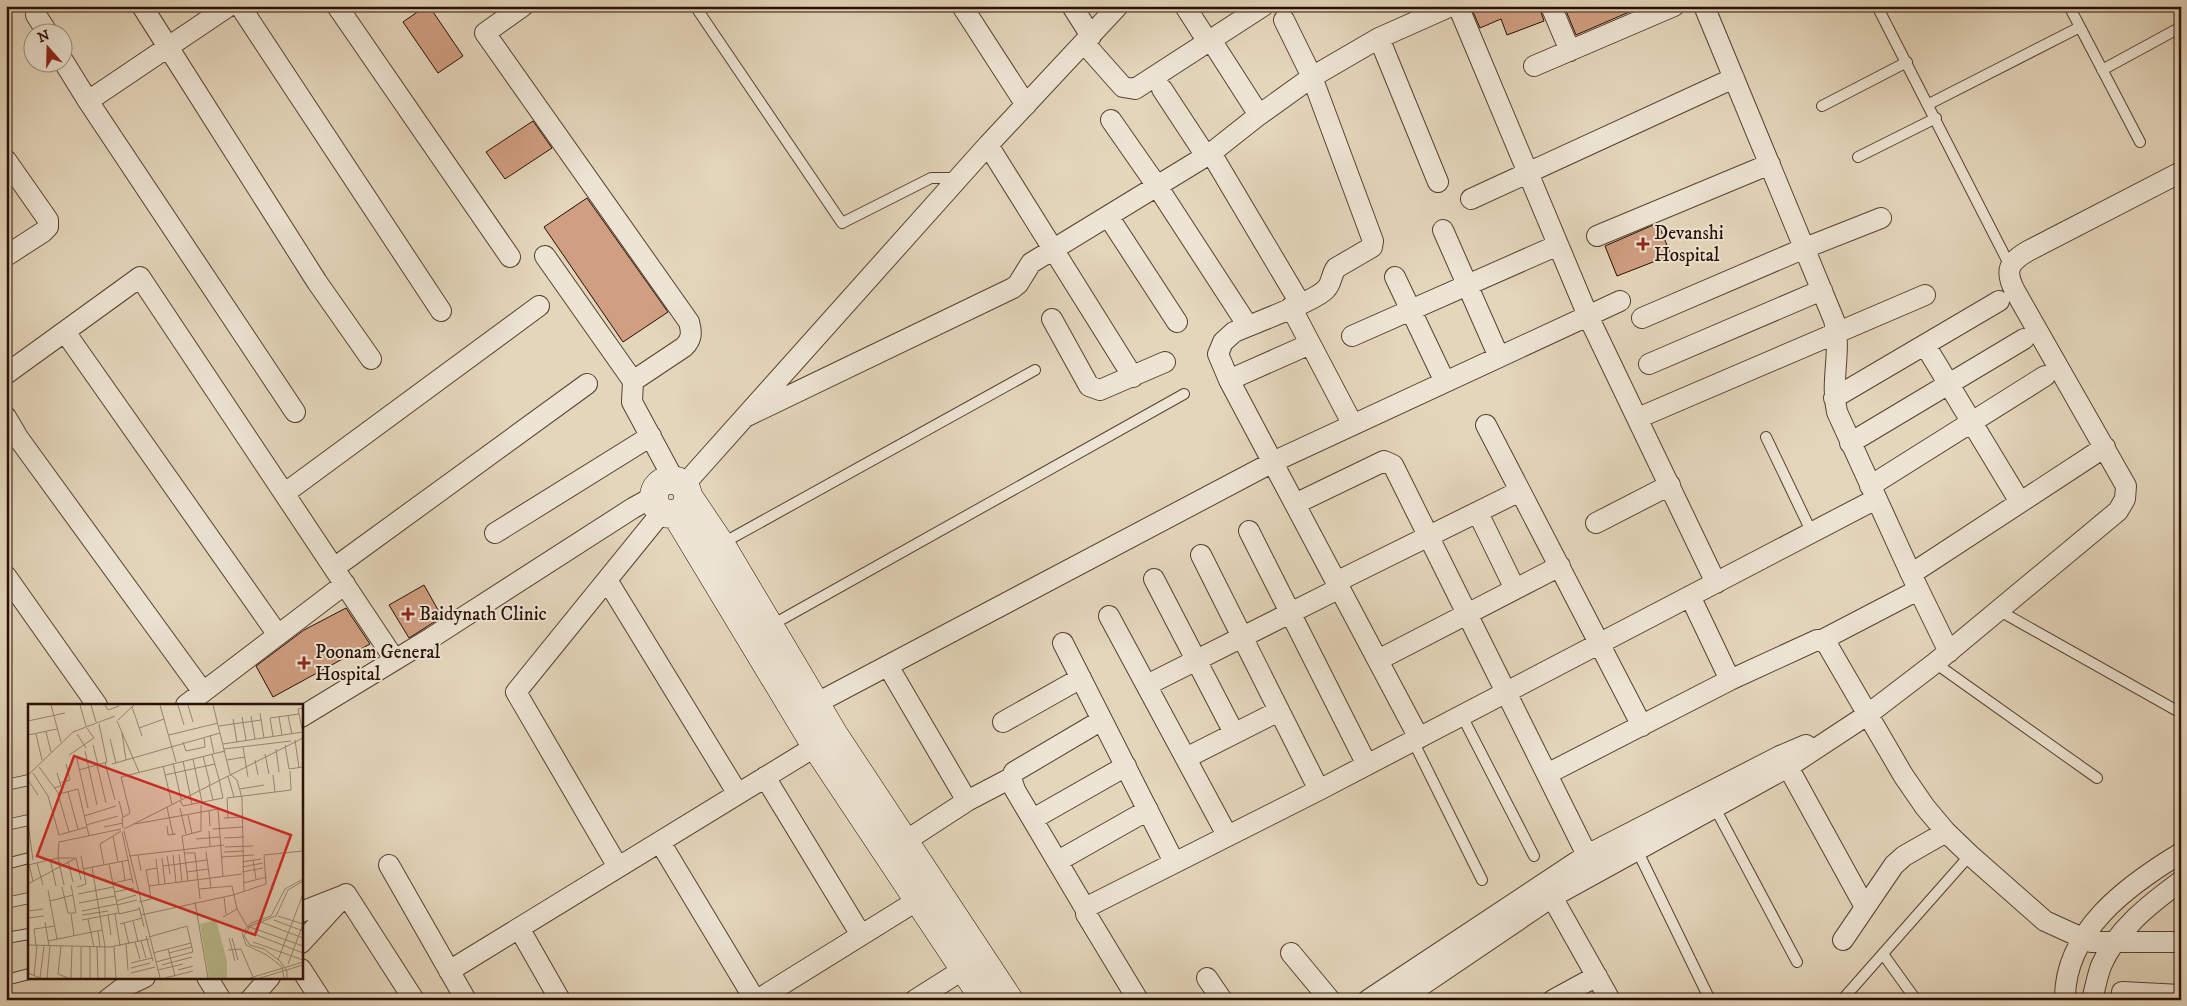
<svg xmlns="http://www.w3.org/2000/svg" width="2187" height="1006" viewBox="0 0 2187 1006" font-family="'IM FELL DW Pica',serif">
<rect width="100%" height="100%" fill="#e4d6bb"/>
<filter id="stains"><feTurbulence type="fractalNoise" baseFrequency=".004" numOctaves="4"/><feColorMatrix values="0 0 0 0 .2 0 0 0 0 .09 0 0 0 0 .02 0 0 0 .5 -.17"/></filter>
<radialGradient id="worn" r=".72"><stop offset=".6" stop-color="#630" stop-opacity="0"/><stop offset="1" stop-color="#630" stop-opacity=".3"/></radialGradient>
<path fill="#d09e81" stroke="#280f04" d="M 426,6 L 429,6 L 463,56 L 438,73 L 403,22 Z
M 1474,6 L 1539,6 L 1544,21 L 1507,35 L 1501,19 L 1480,28 L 1471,7 Z
M 1564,6 L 1643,6 L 1576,35 Z
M 533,121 L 552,148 L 505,179 L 486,152 Z
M 587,198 L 668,312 L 623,342 L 544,227 Z
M 1658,223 L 1671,255 L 1617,276 L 1605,246 Z
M 424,585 L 442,617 L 409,638 L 389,605 Z
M 346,608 L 370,644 L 273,697 L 256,666 L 304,630 Z"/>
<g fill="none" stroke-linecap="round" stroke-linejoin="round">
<defs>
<path id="lane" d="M 695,6 L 842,223 L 931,178 L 959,178
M 1877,6 L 2010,266
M 2069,6 L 2140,142
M 2102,70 L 2181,27
M 1929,104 L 2080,27
M 1822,106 L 1907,62
M 1858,157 L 1936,118
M 1766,437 L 1812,533
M 721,544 L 1035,370
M 1998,610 L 2181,713
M 770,626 L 1184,394
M 1935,663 L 2097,778
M 1462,716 L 1534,856
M 1413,741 L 1482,880
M 6,785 L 29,780
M 1715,808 L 1797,962
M 6,825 L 29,820
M 1637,850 L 1710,1000
M 6,864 L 29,858
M 6,903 L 29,898
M 6,938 L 29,934
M 1883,954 L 1916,1000
M 6,980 L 29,974
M 1842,1000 L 1970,855"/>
<path id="street" d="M 142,6 L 317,282 L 371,359
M 240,6 L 441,311
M 337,6 L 510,257
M 523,6 L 485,33 L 689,322 C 692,333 692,339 684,347 L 633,381 L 632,402 L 674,480
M 962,6 L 1026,105
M 1072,6 L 1091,36
M 1185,6 L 1208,42
M 1458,6 L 1588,316 L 1716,583
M 1551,6 L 1570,51
M 1704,6 L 1834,320 C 1842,351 1830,381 1837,412 L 1911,574 L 1949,652
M 36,15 L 47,32
M 1284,20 L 1312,77 L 1373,241 L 1372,247 L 1336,268 C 1331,275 1332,283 1326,289 C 1316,301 1252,324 1234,332 L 1223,342 L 1218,354 L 1229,380 L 1419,738
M 1379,38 L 1438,182
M 1211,40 L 1259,115
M 1084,43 L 1123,87 L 1135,89 L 1263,6
M 62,59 L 88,101 L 295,412
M 1534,66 L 1674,6
M 1162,89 L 1206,156
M 88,101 L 229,6
M 1111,120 L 1157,186 L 1248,326
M 988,145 L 1133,377
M 1211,153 L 1300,303
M 6,160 L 48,220 L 48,227 L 43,232 L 6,256
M 1471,199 L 1734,78
M 1108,216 L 1177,322
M 1443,230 L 1499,357
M 1597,236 L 1770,164
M 545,256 L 633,381
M 1395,277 L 1445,382
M 1291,307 L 1353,425
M 1642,318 L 1805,248 L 1881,218
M 1052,319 L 1089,386 L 1100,390 L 1165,362
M 65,332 L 278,635
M 1352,336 L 1558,245
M 1925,345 L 2020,502
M 1649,364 L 1822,290
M 6,374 L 140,277 L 395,660
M 1229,380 L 1310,344
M 1834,398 L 1999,301
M 6,417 L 19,439 L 203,692
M 745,417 L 1013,288 L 1018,284 L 1031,263 L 1211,153 L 1259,115 L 1312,77 L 1379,38 L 1451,6
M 1638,418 L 1925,295
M 1486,425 L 1642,726
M 1850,443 L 2024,339
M 684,485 L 988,145 L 1118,6
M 1870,486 L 2045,376
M 285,493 L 539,306
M 1295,504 L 1384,461 L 1393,465 L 1587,855
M 1478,513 L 1515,589
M 1596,523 L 1670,485
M 1249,531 L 1367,765
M 495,533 L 651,436
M 1201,555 L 1319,790
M 334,568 L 587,384
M 1911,574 L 2105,447
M 6,576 L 97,705
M 1154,579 L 1234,733
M 607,580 L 738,794
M 1336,582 L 1520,491
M 1690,596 L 1730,680
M 1109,616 L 1227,835
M 1822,640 L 1918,590
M 1063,643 L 1174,862
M 1378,660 L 1560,566
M 888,666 L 967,801
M 1147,685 L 1340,588
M 815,704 L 1273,462 L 1620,301
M 186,705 L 345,584
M 301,717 L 431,638 L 633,508 L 653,497
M 1003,722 L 1081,678
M 1186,758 L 1279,711
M 1788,767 L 1865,907
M 1547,774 L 1730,680 L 1817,640 L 1822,640 L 1828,646 L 1903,775 L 1925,807 L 1946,832 L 1970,855 L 2045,921 L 2091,942 L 2181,942
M 765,777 L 861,935
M 1033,819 L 1126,766
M 660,842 L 755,1000
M 904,842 L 967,801 L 1011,778
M 1058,861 L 1148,810
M 389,865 L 466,1000
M 618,867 L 516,692 L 662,512
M 346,894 L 414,1000
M 1552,897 L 1610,1000
M 1086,910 L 1015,790 L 1011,778 L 1014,772 L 1102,720
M 301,912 L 342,896
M 519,928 L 560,1000
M 1843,940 L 1894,865 L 1904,856 L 1946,832
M 301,943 L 346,894
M 1291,953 L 1330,1000
M 301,969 L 321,1000
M 449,971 L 826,740
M 207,977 L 221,1000
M 1207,978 L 1222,1000
M 2122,992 L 2181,995
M 107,1000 L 124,987 L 145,977
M 250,1000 L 270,977
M 757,1000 L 918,900
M 915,1000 L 964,969
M 1138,1000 L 1086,914 L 1086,910 L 1089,906 L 1319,790 L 1876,499
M 1368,1000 L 1587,855 L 1780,756 L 1806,745
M 1400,1000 L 1552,897 L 1788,767 L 1867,715 L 1935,663 L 2118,511 L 2125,499 L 2126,486 L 2015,291 C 2004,270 2009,262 2028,251 L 2181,172
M 1553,1000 L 1597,976
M 2065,1000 C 2064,931 2128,885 2181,853
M 2092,1000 C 2095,989 2097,977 2101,966 C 2116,930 2151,903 2181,881"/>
<path id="secondary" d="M654 497a17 17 0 1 1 34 0a17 17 0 1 1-34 0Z
M 688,496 L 721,545 L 834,735 L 1009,1000
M 676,514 L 816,746 L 985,1000"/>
</defs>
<use href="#lane" stroke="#574132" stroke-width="12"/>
<use href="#street" stroke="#574132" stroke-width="22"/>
<use href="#secondary" stroke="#280f04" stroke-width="29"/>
<use href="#lane" stroke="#ede4d3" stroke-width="10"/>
<use href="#street" stroke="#ede4d3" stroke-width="20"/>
<use href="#secondary" stroke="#ede4d3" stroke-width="28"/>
</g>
<g fill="#8f2418" stroke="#ede4d3" stroke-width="2">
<path d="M1640.5 236.5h5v5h5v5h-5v5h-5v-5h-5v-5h5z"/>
<path d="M405.5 606.5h5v5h5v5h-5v5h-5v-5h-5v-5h5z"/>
<path d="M301.5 655.5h5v5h5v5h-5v5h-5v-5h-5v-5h5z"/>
</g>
<g text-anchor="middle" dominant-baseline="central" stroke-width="4" stroke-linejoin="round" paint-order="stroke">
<g font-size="19" fill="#280f04" stroke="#ede4d3" text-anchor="start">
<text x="1654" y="233">Devanshi<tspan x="1654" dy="22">Hospital</tspan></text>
<text x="419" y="614">Baidynath Clinic</text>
<text x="315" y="652">Poonam General<tspan x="315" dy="22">Hospital</tspan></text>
</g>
</g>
<g transform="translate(28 704)">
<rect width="275" height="275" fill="#e4d6bb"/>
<path d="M 188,216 L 199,257 L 199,274 L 181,274 L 172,220 Z" fill="#babc8c"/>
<path fill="none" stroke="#998672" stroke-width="1" d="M 23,1 L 33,38M 52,1 L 58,22M 63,1 L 68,18M 77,1 L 80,6 L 91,2M 132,1 L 148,58M 150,1 L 156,21M 160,1 L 165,18M 185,1 L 202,70 L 209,76 L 214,94 L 216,188M 104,3 L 114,32M 232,9 L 236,34M 223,12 L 227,35M 260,12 L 264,30M 214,13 L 218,36M 251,13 L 254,31M 205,15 L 209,38M 90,16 L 106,1M 0,17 L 37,9M 89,17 L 111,68M 191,22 L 233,16M 111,24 L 136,15M 18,28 L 23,48M 94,29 L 98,56M 275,29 L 270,5 L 275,4M 8,30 L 14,56M 49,30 L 58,44M 0,31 L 29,25M 141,31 L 190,19M 182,31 L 186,49M 245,32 L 242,14 L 271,10M 82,35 L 88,59M 267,36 L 271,64M 155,38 L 158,47 L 177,43 L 176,33M 195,40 L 275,28M 65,41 L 70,61M 257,41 L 261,65 L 275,63M 215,43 L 220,73M 196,45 L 263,37M 248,45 L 251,68M 57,47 L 69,101M 184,50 L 191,75M 237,50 L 241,70M 41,51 L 66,34 L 59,24M 175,52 L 182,80M 49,55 L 60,104M 165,55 L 174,98M 199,56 L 217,53M 227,56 L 230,71M 155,57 L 164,100M 77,59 L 87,96M 145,59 L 153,95M 84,60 L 192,29M 69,61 L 78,99M 135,62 L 144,100M 11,63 L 31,90 L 50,85 L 61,132M 51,66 L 79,58 L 71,20M 5,69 L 20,92 L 31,131 L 59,123M 0,71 L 45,28 L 87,12M 137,71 L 187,60M 245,71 L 247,88 L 263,86 L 262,67M 200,72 L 206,93M 0,76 L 10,91M 32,79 L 42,76 L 38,60M 181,80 L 185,96M 26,84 L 33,82 L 29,69M 212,85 L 236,81M 40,88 L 50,125M 30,90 L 41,128M 152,96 L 155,102 L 195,94 L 191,75M 91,97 L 95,113M 139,103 L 145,131M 152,104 L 158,130M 181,106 L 182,122M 160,111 L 164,130M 56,112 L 88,102M 196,114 L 215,113M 200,114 L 199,94 L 247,88M 0,119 L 5,156M 107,120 L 190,105 L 195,172M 58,121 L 90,112M 139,122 L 140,131 L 148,130M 76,123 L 95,119M 95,124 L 94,114 L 102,109 L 93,73 L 197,47M 96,125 L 275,34M 185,125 L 215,123M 96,127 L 132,274M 181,127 L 182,142M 94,128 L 105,179M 85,132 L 90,158M 196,134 L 216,133M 168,135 L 192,133M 197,143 L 225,142M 178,148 L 183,184M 196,148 L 216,147M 156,149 L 167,149 L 172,195M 151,150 L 154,178M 110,151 L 113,167M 145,151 L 148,179M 101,152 L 196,141M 139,152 L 142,170M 193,153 L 226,151M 48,154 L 53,176M 134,154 L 137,180M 22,155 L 28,182M 128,155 L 131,181M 225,156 L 228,175M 40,157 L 45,178M 94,157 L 97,176M 214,158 L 233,155M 9,159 L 15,181M 157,159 L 179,156M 81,160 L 91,210 L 112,205M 0,161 L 30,154 L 31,138 L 93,125M 1,161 L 5,177M 76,161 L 72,140 L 93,127M 135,162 L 158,159M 64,163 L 77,243 L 77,274M 214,163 L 235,159M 55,165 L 101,156M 159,168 L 180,165M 214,168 L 235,164M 160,177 L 154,132 L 173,127 L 173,101M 85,179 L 104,175M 215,179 L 239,173M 0,180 L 48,154M 36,181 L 30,154 L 47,154M 121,182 L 118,166 L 129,164M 34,183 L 40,209 L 48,209 L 43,181M 49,183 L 58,180 L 53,152M 171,185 L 204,182 L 209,205 L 219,222 L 275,242M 20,186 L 29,235M 86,188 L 106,184M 50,190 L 85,183M 196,193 L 198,210M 22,197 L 45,191M 88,197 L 108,191M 111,198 L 123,195 L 121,182 L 214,170M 167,198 L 180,274M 51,199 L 87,192M 89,201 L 109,196M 111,203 L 116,223M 0,207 L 15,205M 54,207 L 89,200M 43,210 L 46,232M 87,210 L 92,242M 54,211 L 80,207M 80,211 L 83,231M 113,211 L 205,191 L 238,180 L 236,151 L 275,147M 250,212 L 275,220M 195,213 L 209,205M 0,214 L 16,212M 60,215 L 66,243M 54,216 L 90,209M 246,216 L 275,227M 105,217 L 110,238M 17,218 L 21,242M 233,218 L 275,234M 96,219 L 101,240M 92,220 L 114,214M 70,227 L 72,243M 221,228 L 275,249M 118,232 L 125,257M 121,233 L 159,222 L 165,248 L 128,258M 201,234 L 207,257M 204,234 L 210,256M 20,237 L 74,226M 113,237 L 118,254M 107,238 L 112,255M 225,238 L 275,256M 98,240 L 100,266M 0,241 L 82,243 L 121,235M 8,241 L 6,225 L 27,222M 33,242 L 30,270 L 40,274M 62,243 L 62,274M 69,243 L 70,274M 86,243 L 88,274M 140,245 L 147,272M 200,246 L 213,245 L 225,273M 125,249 L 163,239M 141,249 L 164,243M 250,256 L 275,190M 103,259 L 124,254M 260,260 L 275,220M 134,261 L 164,253M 103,264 L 122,259M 130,266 L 155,260M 150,266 L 165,262M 0,269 L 12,274 L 16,242M 103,269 L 127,263M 6,272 L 9,241M 19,274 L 22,242M 43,274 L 44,243M 53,274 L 53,243M 137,274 L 165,267M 222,274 L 275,258M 232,274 L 275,261M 256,274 L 254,263 L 239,251 L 218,241 L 214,229 L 223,219 L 243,212 L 257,185 L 275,175M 259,274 L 259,267 L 252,257 L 236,245 L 222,241 L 216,232 L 222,222 L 248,212 L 260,186 L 275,177"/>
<path fill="#d62828" fill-opacity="0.15" stroke="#d62828" stroke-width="2.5" d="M 46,52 L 263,131 L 227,231 L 9,152 Z"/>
<rect width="275" height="275" fill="none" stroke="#280f04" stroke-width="2.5"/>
</g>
<rect width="2187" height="1006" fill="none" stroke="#e4d6bb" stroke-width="25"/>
<rect x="8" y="8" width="2172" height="991" fill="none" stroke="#280f04" stroke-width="2.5"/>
<rect x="12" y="12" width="2162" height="981" fill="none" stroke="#280f04"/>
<g transform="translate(48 48) rotate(340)"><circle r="24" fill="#ede4d3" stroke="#9e8f80"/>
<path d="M0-4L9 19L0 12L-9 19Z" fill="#8f2418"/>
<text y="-8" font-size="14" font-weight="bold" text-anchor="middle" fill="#280f04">N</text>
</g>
<rect width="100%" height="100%" filter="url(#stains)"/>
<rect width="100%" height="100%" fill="url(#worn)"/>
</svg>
